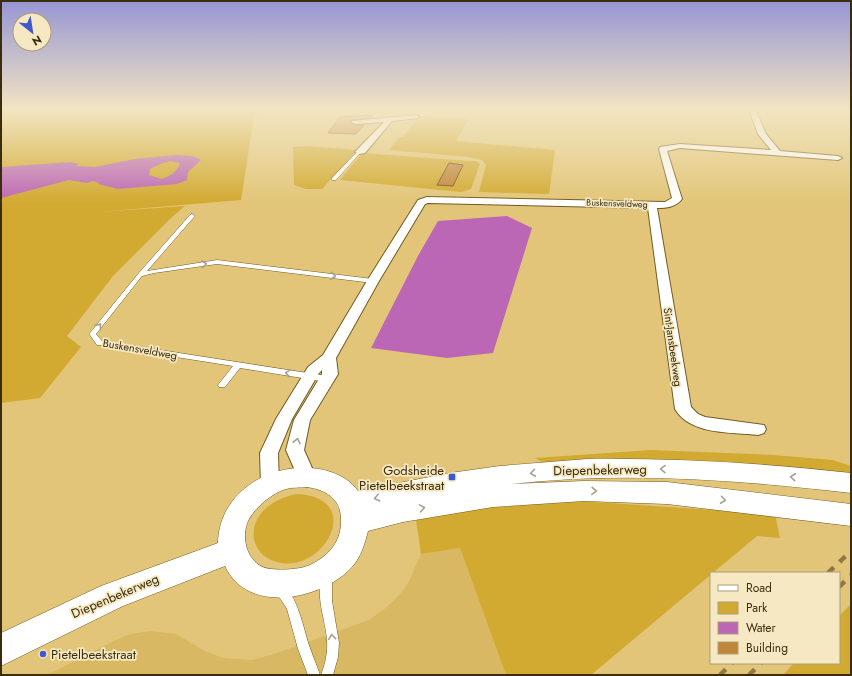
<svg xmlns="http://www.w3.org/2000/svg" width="852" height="676" viewBox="0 0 852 676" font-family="Jost,sans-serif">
<rect width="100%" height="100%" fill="#e2c578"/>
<path fill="#d8b862" d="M 460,548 L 506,675 L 47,675 L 116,640 L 127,635 L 149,631 L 176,634 L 205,651 L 223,658 L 252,660 L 274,654 L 369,620 L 387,607 L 400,594 L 408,583 L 421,554 Z"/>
<path fill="#d2aa31" d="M 1,109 L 279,109 L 254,117 L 241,200 L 99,212 L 185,206 L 171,218 L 113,276 L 67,336 L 81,347 L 40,398 L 1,403 Z
M 419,116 L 469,119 L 456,141 L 555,150 L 549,194 L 479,192 L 486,165 L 482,160 L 468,157 L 389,150 L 399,137 L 403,137 Z
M 307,146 L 357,150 L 322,189 L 306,189 L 294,185 L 293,147 Z
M 364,153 L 469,161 L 476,161 L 480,164 L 471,189 L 461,192 L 340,180 L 361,154 Z
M 651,450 L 774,455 L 833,460 L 851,466 L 851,478 L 544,463 L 535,458 Z
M 296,494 C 369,497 321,579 274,561 C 251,553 247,527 264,510 C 273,501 284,497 296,494 Z
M 578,501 L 775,514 L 780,538 L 757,536 L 591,675 L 506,675 L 460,548 L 421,554 L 416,520 L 477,508 Z
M 851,604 L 851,675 L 783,675 L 794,663 L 839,663 L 839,616 Z"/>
<path fill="#bb67b6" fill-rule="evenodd" d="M 176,155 L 193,156 L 201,160 L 188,172 L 187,180 L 177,184 L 118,189 L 98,184 L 99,183 L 93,181 L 87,183 L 69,180 L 1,198 L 1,167 L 71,162 L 79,164 L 75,166 L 95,167 L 135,159 ZM 170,161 L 180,163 C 177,172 170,176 162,179 L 149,175 L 150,169 L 160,164 Z
M 507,216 L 532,228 L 493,353 L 447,358 L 371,348 L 419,254 L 438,221 Z"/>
<path fill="#c18539" stroke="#754f1f" d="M 373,115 L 370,118 L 353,120 L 350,121 L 354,125 L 364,125 L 356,134 L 328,133 L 340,117 Z
M 449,163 L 463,165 L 453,186 L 437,185 Z"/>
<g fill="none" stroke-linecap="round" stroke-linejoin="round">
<defs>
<path id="lane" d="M 358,151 L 361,152 L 336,180 L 332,180 L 332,178 Z
M 192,214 L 195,216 L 194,217 L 147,271 L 217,260 L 373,279 L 376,281 L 373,283 L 217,264 L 154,273 L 142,276 L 96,334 L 102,341 L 327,376 L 331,379 L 330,381 L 327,382 L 240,368 L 225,387 L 219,387 L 218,385 L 233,366 L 100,345 L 97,345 L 90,335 L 89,334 L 90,333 L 138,274 L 190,215 Z
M 327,572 L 331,573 L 332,577 L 332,601 L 339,643 L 338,657 L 333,675 L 321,675 C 325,664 328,653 327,641 C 326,620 314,594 323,573 Z
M 280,584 C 297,590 304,632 310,648 C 313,657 317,666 320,675 L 308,675 L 298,649 L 287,609 L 274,589 L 276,585 Z"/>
<path id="street" d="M 749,109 L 755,109 L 766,134 L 780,151 L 838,156 L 842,158 L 838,160 L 680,148 L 667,151 L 682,199 C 676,207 667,208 657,208 L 691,407 L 698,414 L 705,417 L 764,425 L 766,429 L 764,433 L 758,435 C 731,432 690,435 675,409 L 648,208 L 428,203 L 425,204 L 379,281 L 336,358 L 338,374 L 310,420 L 304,450 L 316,477 L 314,482 L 307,484 L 300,482 L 286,450 L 294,420 L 322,374 L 322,370 L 319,373 L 292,419 L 278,453 L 279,485 L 277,490 L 270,493 L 263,490 L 261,485 L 260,453 L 276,419 L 308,367 L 323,355 L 367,281 L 418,200 L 427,197 L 665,202 L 672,198 L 659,149 L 660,147 L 680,144 L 771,150 L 758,134 Z
M 416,115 L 418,116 L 418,118 L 392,121 L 365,153 L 359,154 L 355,152 L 384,122 L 355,124 L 351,122 L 353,121 Z"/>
<path id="secondary" d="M 587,459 C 675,458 763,463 851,473 L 851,493 C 738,480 624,471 511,484 L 584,481 L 667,482 L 851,504 L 851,526 L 667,504 L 584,501 L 493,507 L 403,522 L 368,531 C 365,543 361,557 352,567 C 322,600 247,615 225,566 L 123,606 L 1,666 L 1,633 L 101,586 L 218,543 C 219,487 281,456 331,472 C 342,476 351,481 358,491 L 450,473 L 500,466 ZM 307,487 C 326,490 340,498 341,518 C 342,541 330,555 310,565 C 298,570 283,570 271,569 C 248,567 239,538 249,519 C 256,507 272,493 286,489 C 292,487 300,488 307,487 Z"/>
</defs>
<use href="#lane" stroke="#715c22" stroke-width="1"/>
<use href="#street" stroke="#715c22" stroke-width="2"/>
<use href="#secondary" stroke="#715c22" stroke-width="1"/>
<use href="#lane" fill="#fff" fill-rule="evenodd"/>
<use href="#street" fill="#fff" fill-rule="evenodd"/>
<use href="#secondary" fill="#fff" fill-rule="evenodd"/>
<path stroke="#8e7943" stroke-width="4.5" stroke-dasharray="8 8" stroke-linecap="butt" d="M 828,573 L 851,551
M 839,587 L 851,575
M 720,675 L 732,663
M 749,675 L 761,663"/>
</g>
<defs><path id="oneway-chevron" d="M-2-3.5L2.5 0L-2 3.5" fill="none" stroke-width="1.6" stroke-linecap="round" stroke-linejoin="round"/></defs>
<g stroke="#a6a092">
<use href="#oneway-chevron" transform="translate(204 264) rotate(-7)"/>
<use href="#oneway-chevron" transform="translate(333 276) rotate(7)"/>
<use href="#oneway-chevron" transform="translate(99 326) rotate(-51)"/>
<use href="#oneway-chevron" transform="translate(288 373) rotate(-171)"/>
<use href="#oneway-chevron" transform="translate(297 441) rotate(-78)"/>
<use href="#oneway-chevron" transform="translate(663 469) rotate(-179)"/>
<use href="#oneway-chevron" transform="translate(533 473) rotate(173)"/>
<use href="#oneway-chevron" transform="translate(793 477) rotate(-174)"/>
<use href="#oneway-chevron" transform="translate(594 491) rotate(2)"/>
<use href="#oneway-chevron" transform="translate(377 498) rotate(168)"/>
<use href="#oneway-chevron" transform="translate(723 500) rotate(7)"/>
<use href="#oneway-chevron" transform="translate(422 508) rotate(-10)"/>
<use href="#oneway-chevron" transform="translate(332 637) rotate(-96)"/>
</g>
<linearGradient id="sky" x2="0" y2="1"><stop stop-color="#9695d4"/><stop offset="0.54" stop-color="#f2e5c2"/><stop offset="1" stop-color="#f2e5c2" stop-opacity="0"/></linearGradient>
<rect width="852" height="203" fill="url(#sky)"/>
<g fill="#3f58cb" stroke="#f6e8c3" stroke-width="1.5">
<rect x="448" y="473" width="8" height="8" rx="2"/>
<circle cx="43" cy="654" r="4"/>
</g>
<g text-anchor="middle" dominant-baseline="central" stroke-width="3.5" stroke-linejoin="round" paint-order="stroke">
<g font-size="9" fill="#392d0d" stroke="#f6e8c3">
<text transform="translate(617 203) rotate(2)">Buskensveldweg</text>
</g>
<g font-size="11" fill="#392d0d" stroke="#f6e8c3">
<text transform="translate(673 347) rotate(82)">Sint-Jansbeekweg</text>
<text transform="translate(140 349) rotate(10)">Buskensveldweg</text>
</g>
<g font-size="13" fill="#392d0d" stroke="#f6e8c3" text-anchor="end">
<text x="444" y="470">Godsheide<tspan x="444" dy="15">Pietelbeekstraat</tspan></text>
<text x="51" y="654" text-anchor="start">Pietelbeekstraat</text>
</g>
<g font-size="13" fill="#392d0d" stroke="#f6e8c3">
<text transform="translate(600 470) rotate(-1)">Diepenbekerweg</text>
<text transform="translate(115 596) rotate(-23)">Diepenbekerweg</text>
</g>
</g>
<rect width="852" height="676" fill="none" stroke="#392d0d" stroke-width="4"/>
<rect x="710" y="572" width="130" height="92" fill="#f6e8c3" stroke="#aa9d7a"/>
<rect x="718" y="585" width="20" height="6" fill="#ffffff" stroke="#aa9d7a"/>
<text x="746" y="592" font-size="12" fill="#392d0d">Road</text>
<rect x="718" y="602" width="20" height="12" fill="#d2aa31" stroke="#aa9d7a"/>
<text x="746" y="612" font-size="12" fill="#392d0d">Park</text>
<rect x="718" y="622" width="20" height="12" fill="#bb67b6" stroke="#aa9d7a"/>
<text x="746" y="632" font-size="12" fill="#392d0d">Water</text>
<rect x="718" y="642" width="20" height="12" fill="#c18539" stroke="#aa9d7a"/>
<text x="746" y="652" font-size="12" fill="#392d0d">Building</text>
<g transform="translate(32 32) rotate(150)"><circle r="19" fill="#f6e8c3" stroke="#aa9d7a"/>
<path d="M0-3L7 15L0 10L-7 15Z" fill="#3f58cb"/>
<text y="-6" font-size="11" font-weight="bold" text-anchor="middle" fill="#392d0d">N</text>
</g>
</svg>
